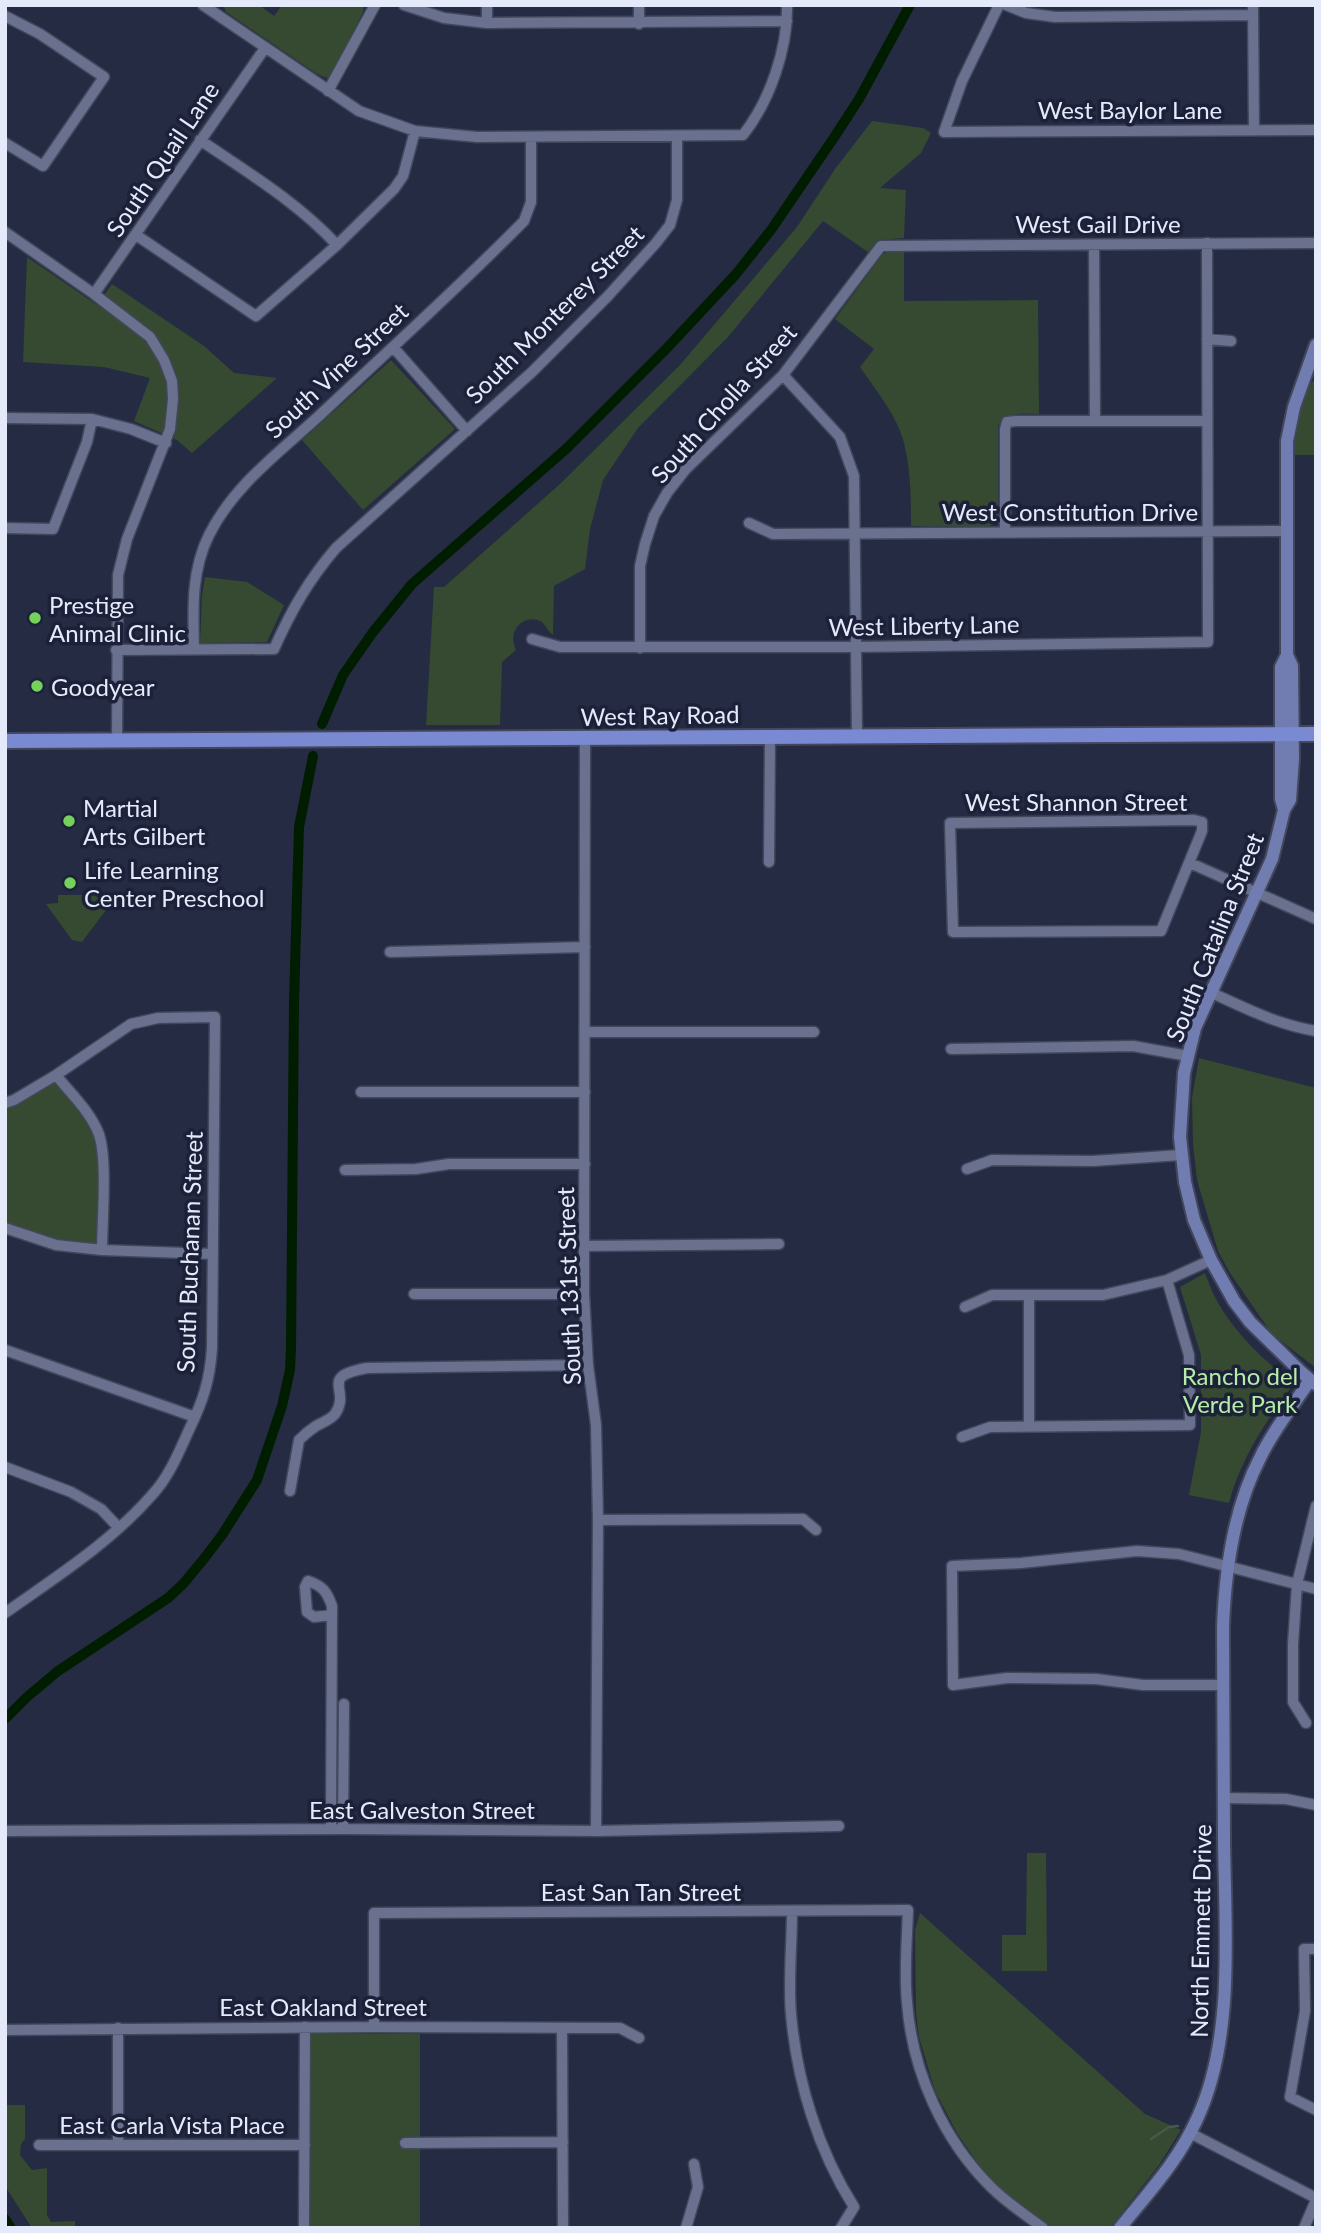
<svg xmlns="http://www.w3.org/2000/svg" width="1321" height="2233" viewBox="0 0 1321 2233" font-family="Lato,sans-serif">
<rect width="100%" height="100%" fill="#252b43"/>
<path fill="#354a30" d="M 223,5 L 259,5 L 274,16 L 282,5 L 364,5 L 363,12 L 333,73 L 327,78 L 317,74 L 226,12 Z
M 872,121 L 923,128 L 931,133 L 921,153 L 880,188 L 906,190 L 904,238 L 878,240 L 868,252 L 823,221 L 727,338 L 638,428 L 603,480 L 590,529 L 585,569 L 554,586 L 553,635 C 548,631 546,626 542,622 C 531,615 517,622 514,633 C 512,639 514,645 516,650 L 502,662 L 500,725 L 426,725 L 434,587 L 444,587 L 560,484 L 680,365 L 797,227 L 835,169 Z
M 888,251 L 904,251 L 904,301 L 1038,300 L 1039,414 C 1022,414 1007,411 998,426 L 998,518 L 996,523 L 987,527 L 911,526 C 911,499 911,471 904,443 C 898,417 875,389 860,367 L 874,349 L 835,319 L 882,255 Z
M 27,257 L 97,305 L 112,284 L 204,346 L 234,373 L 277,378 L 192,453 L 177,440 L 134,421 L 150,378 L 104,367 L 23,362 Z
M 391,360 L 455,429 L 363,510 L 302,440 Z
M 1314,380 L 1316,380 L 1316,455 L 1293,455 C 1295,436 1300,393 1314,380 Z
M 205,577 L 247,582 L 284,605 L 267,642 L 200,643 L 202,595 Z
M 58,895 L 109,895 L 109,906 L 82,942 L 72,940 L 46,904 L 58,903 Z
M 1199,1058 L 1316,1088 L 1316,1368 L 1272,1334 L 1230,1273 L 1218,1251 L 1197,1180 L 1193,1144 L 1192,1098 Z
M 56,1075 L 99,1132 L 102,1250 L 56,1245 L 5,1228 L 5,1103 Z
M 1205,1273 C 1209,1283 1213,1294 1218,1303 C 1236,1333 1265,1364 1295,1382 C 1267,1420 1241,1457 1229,1503 L 1189,1495 L 1201,1432 L 1201,1355 L 1180,1287 Z
M 1027,1853 L 1046,1853 L 1047,1971 L 1002,1971 L 1002,1935 L 1026,1935 Z
M 920,1913 L 1145,2114 L 1181,2130 L 1159,2165 L 1110,2228 L 1052,2228 L 999,2187 L 981,2168 L 957,2133 L 935,2091 L 919,2037 L 916,2013 L 915,1930 Z
M 310,2034 L 420,2034 L 420,2228 L 310,2228 Z
M 5,2105 L 25,2105 L 25,2139 L 21,2144 L 20,2155 L 32,2170 L 47,2168 L 47,2215 L 51,2222 L 75,2221 L 75,2228 L 32,2228 L 5,2186 Z"/>
<g fill="none" stroke-linecap="round" stroke-linejoin="round">
<path stroke="#455a4b" stroke-width="2.5" d="M 1151,2139 L 1169,2127 L 1178,2126"/>
<path stroke="#001d00" stroke-width="10" d="M 322,724 L 343,675 L 373,632 L 412,584 L 566,449 L 667,348 L 736,274 L 771,230 L 835,136 L 859,99 L 910,5
M 5,1719 L 27,1697 L 58,1671 L 168,1598 L 183,1584 L 203,1560 L 222,1535 L 257,1480 L 282,1406 L 290,1370 L 291,1347 L 294,1002 L 299,827 L 313,756
M 5,2219 L 11,2228"/>
<defs>
<path id="street" d="M 203,5 L 359,111 L 415,131 L 477,137 L 743,135 C 770,101 788,48 787,5
M 404,5 L 444,18 L 487,23 L 787,21
M 639,5 L 639,24
M 999,5 L 962,81 L 944,132 L 1316,130
M 1006,5 L 1026,13 L 1055,17 L 1253,15
M 1253,5 L 1254,130
M 5,16 L 40,34 L 104,77 L 43,166 L 5,143
M 487,23 L 487,5
M 328,91 L 375,5
M 200,140 C 247,172 297,202 337,245
M 5,232 L 94,294 L 150,337 L 164,360 L 172,381 L 173,399 L 170,429 L 127,539 L 118,575 L 117,741
M 136,235 L 256,316 L 337,245 L 394,189 L 403,176 L 415,131
M 1094,245 L 1095,421
M 94,294 L 265,48
M 1207,339 L 1231,341
M 393,347 L 467,431
M 783,375 L 840,437 L 854,476 L 857,736
M 5,418 L 92,419 L 131,429 L 166,443
M 749,523 L 773,534 L 1286,531
M 5,528 L 53,529 L 87,442 L 92,419
M 1005,532 L 1005,429 L 1007,422 L 1016,421 L 1207,421
M 532,639 L 560,647 L 856,647 L 1208,642 L 1207,243
M 640,648 L 640,566 L 645,544 L 654,516 L 667,493 L 686,469 L 783,375 L 881,246 L 1316,243
M 194,649 C 193,610 191,571 209,535 C 234,485 280,452 320,415 C 388,351 458,288 524,221 L 531,202 L 531,137
M 116,650 L 274,649 C 292,609 308,581 336,548 L 532,372 L 608,296 L 656,243 L 670,225 L 677,200 L 677,136
M 585,739 L 584,1294 L 588,1365 L 596,1425 L 598,1520 L 596,1831
M 1194,820 L 1202,822 L 1202,831 L 1161,931 L 953,932 L 950,823 Z
M 769,862 L 770,736
M 1190,863 L 1316,919
M 390,952 L 585,947
M 1210,992 C 1245,1008 1278,1025 1316,1031
M 585,1032 L 814,1032
M 951,1049 L 1133,1046 L 1188,1056
M 56,1075 C 70,1093 89,1110 98,1132 C 108,1155 102,1222 102,1250
M 361,1092 L 585,1092
M 5,1103 L 14,1100 L 56,1075 L 131,1024 L 158,1018 L 215,1017 L 212,1348 C 210,1380 203,1401 189,1430 C 179,1452 169,1477 152,1495 C 111,1542 56,1577 5,1613
M 967,1169 L 992,1160 L 1093,1161 L 1181,1155
M 345,1170 L 416,1169 L 449,1164 L 585,1164
M 5,1228 L 56,1245 L 102,1250 L 213,1254
M 585,1246 L 779,1244
M 414,1294 L 584,1294
M 1029,1296 L 1029,1426
M 965,1307 L 992,1295 L 1103,1295 L 1167,1280 L 1211,1260
M 5,1350 L 195,1417
M 962,1437 L 990,1427 L 1190,1425 L 1189,1355 L 1167,1280
M 5,1467 L 71,1492 L 101,1509 L 119,1528
M 290,1491 L 299,1440 C 304,1435 310,1430 316,1426 C 323,1422 330,1420 335,1414 C 352,1389 317,1377 367,1368 L 588,1365
M 598,1520 L 803,1519 L 816,1530
M 1223,1685 L 1143,1685 L 1096,1679 L 1007,1678 L 953,1685 L 952,1566 L 1021,1563 L 1137,1551 L 1179,1554 L 1316,1589
M 1306,1723 L 1293,1702 L 1293,1644 L 1297,1584 L 1316,1506
M 1223,1798 L 1286,1799 L 1316,1805
M 331,1829 L 332,1606 C 327,1592 323,1586 308,1581 L 305,1587 L 307,1612 L 314,1617 L 332,1615
M 343,1829 L 344,1704
M 5,1831 L 343,1829 L 596,1831 L 839,1826
M 792,1912 C 792,1945 788,1981 791,2014 C 797,2082 818,2150 854,2207 L 841,2228
M 1316,1949 L 1304,1949 L 1305,2011 L 1290,2097 L 1316,2110
M 374,2027 L 374,1913 L 908,1910 C 907,1940 904,1972 907,2002 C 912,2071 943,2140 992,2188 C 1007,2203 1026,2215 1043,2228
M 118,2028 L 118,2145
M 562,2028 L 563,2228
M 5,2030 L 374,2027 L 620,2028 L 639,2038
M 1190,2133 L 1316,2198
M 405,2143 L 563,2142
M 39,2145 L 305,2145
M 304,2228 L 305,2027
M 686,2228 L 698,2187 L 694,2164
M 1304,2228 L 1316,2200"/>
<path id="secondary" d="M 1287,655 L 1292,666 L 1293,759 L 1290,800 L 1284,810 L 1272,859 L 1195,1028 L 1184,1073 L 1180,1137 L 1185,1182 L 1194,1220 L 1211,1260 L 1234,1301 L 1250,1322 L 1300,1371 L 1315,1384
M 1284,810 L 1281,799 L 1281,667 L 1287,655 L 1287,441 L 1294,407 L 1316,345
M 1120,2228 C 1148,2193 1179,2160 1197,2119 C 1235,2038 1225,1929 1224,1840 C 1223,1769 1223,1698 1223,1627 C 1225,1571 1234,1508 1260,1458 C 1273,1430 1293,1406 1310,1380"/>
<path id="primary" d="M 5,741 L 1316,734"/>
</defs>
<use href="#street" stroke="#42475b" stroke-width="13"/>
<use href="#secondary" stroke="#42475b" stroke-width="16"/>
<use href="#primary" stroke="#42475b" stroke-width="18"/>
<use href="#street" stroke="#69718e" stroke-width="10"/>
<use href="#secondary" stroke="#717db0" stroke-width="12"/>
<use href="#primary" stroke="#7989d2" stroke-width="14"/>
</g>
<g fill="#74d25c" stroke="#1c2139" stroke-width="2.5">
<circle cx="35" cy="618" r="7"/>
<circle cx="37" cy="686" r="7"/>
<circle cx="69" cy="821" r="7"/>
<circle cx="70" cy="883" r="7"/>
</g>
<g text-anchor="middle" dominant-baseline="central" stroke-width="7" stroke-linejoin="round" paint-order="stroke">
<g font-size="24" fill="#e5eafb" stroke="#1c2139">
<text x="1130" y="109">West Baylor Lane</text>
<text transform="translate(162 159) rotate(-56)">South Quail Lane</text>
<text x="1098" y="223">West Gail Drive</text>
<text transform="translate(554 314) rotate(-45)">South Monterey Street</text>
<text transform="translate(336 370) rotate(-43)">South Vine Street</text>
<text transform="translate(723 403) rotate(-48)">South Cholla Street</text>
<text x="1070" y="511">West Constitution Drive</text>
<text transform="translate(924 625) rotate(-1)">West Liberty Lane</text>
<text transform="translate(660 715) rotate(-1)">West Ray Road</text>
<text x="1076" y="801">West Shannon Street</text>
<text transform="translate(1214 937) rotate(-68)">South Catalina Street</text>
<text transform="translate(189 1252) rotate(-88)">South Buchanan Street</text>
<text transform="translate(568 1286) rotate(-92)">South 131st Street</text>
<text x="422" y="1809">East Galveston Street</text>
<text x="641" y="1891">East San Tan Street</text>
<text transform="translate(1200 1931) rotate(-89)">North Emmett Drive</text>
<text x="323" y="2006">East Oakland Street</text>
<text x="172" y="2124">East Carla Vista Place</text>
</g>
<g font-size="24" fill="#e5eafb" stroke="#1c2139" text-anchor="start">
<text x="49" y="604">Prestige<tspan x="49" dy="28">Animal Clinic</tspan></text>
<text x="51" y="686">Goodyear</text>
<text x="83" y="807">Martial<tspan x="83" dy="28">Arts Gilbert</tspan></text>
<text x="84" y="869">Life Learning<tspan x="84" dy="28">Center Preschool</tspan></text>
</g>
<g font-size="24" fill="#b6eca9" stroke="#1c2139">
<text x="1240" y="1375">Rancho del<tspan x="1240" dy="28">Verde Park</tspan></text>
</g>
</g>
<rect width="1321" height="2233" fill="none" stroke="#e5eafb" stroke-width="14"/>
</svg>
